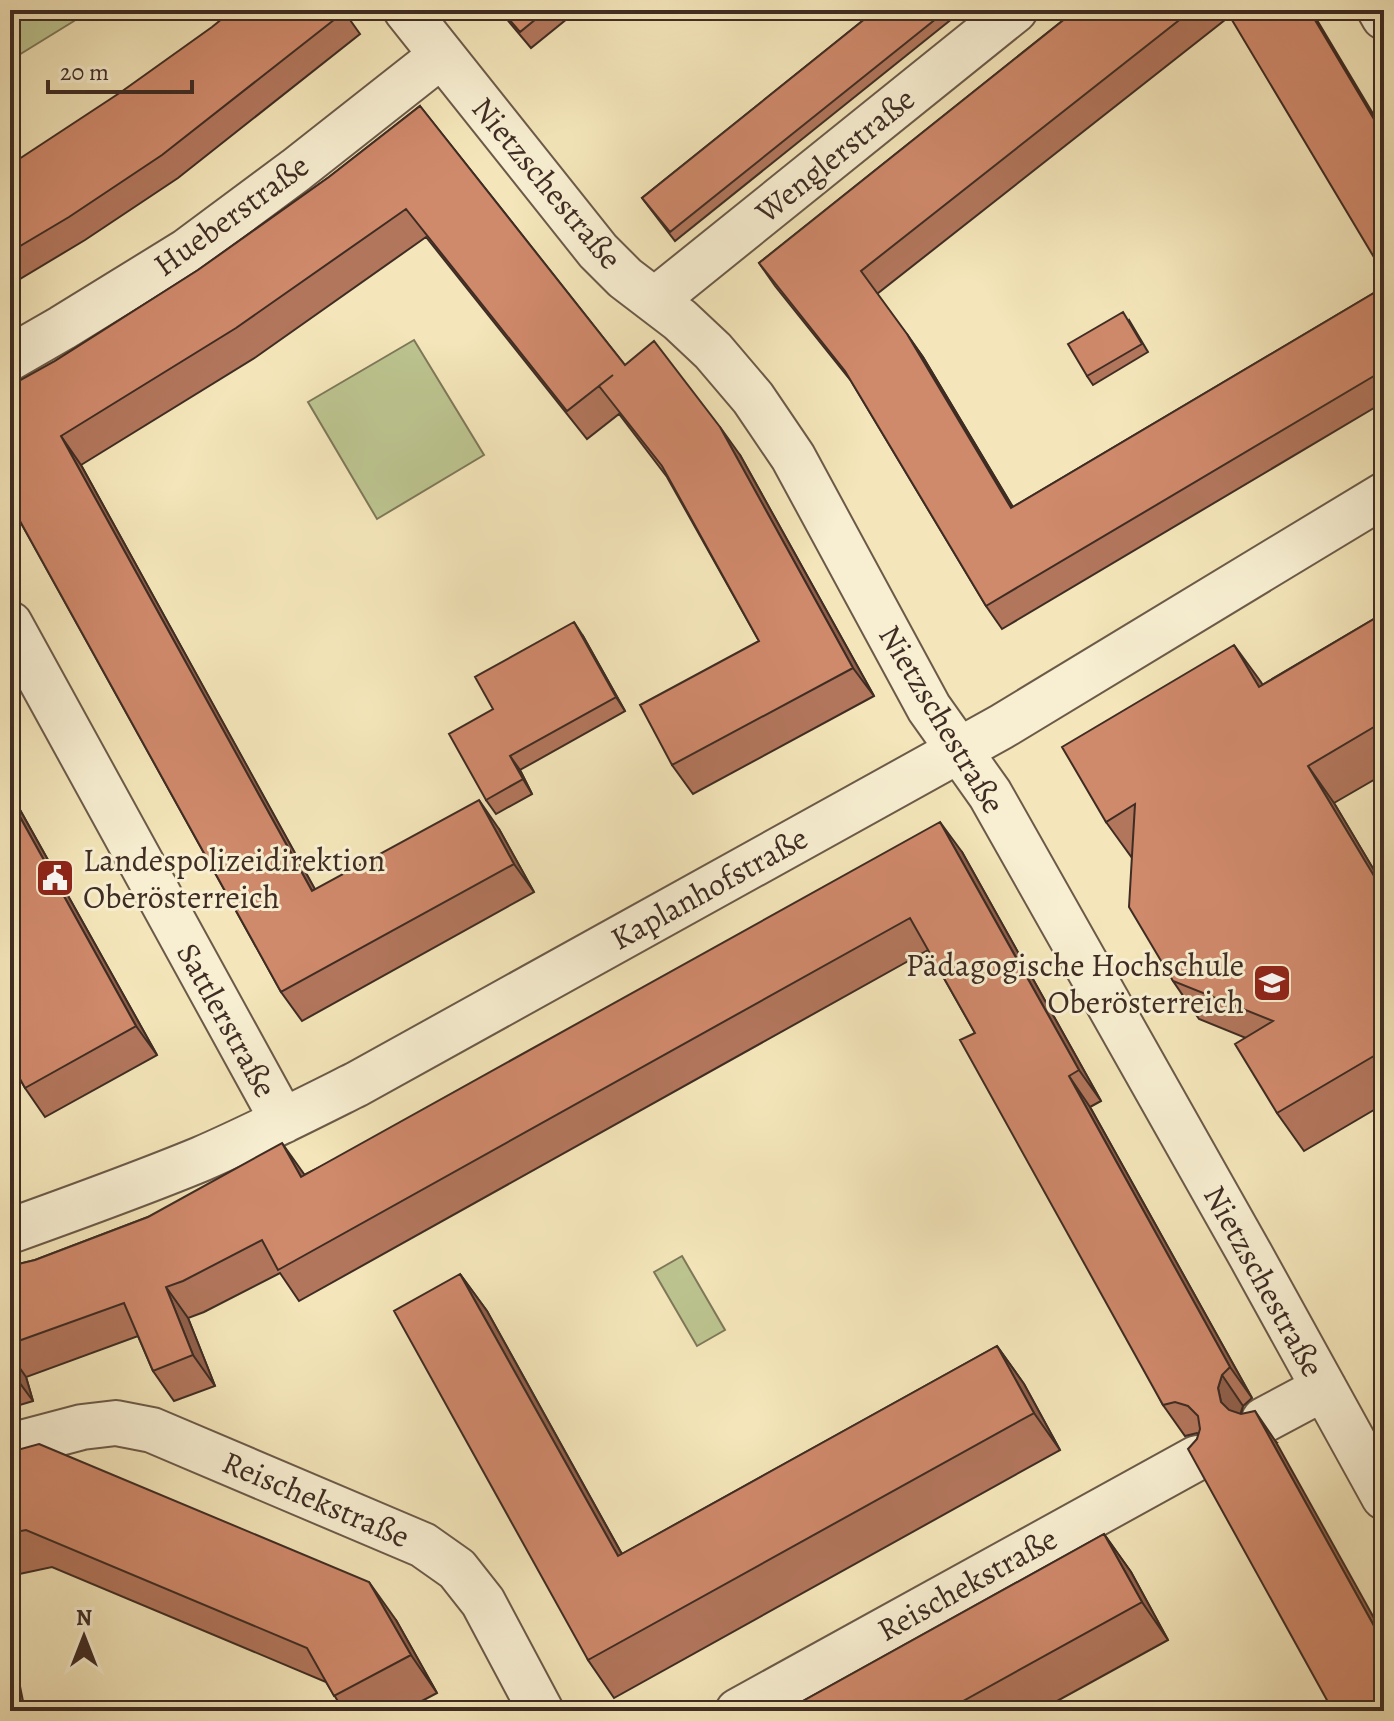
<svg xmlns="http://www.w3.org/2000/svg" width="1394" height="1721" viewBox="0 0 1394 1721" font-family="Alegreya,serif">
<rect width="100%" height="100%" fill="#f4e6ba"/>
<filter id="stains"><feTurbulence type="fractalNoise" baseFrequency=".0025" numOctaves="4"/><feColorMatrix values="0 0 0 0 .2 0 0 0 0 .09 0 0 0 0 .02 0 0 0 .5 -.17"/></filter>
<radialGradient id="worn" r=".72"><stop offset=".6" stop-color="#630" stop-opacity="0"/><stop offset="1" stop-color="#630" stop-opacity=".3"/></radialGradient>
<path fill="#bcc48f" stroke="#7e7859" stroke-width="2" d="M 10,10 L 67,10 L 74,21 L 14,58 L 10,52 Z
M 414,340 L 484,455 L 377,519 L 308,402 Z
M 682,1256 L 725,1330 L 697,1346 L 654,1272 Z"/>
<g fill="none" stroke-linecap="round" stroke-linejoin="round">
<defs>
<path id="street" d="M 406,10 L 598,251 L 625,278 L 680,320 L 713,351 L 753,398 L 793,457 L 929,708 L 990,794 L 1251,1256 L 1384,1497
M 1380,10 L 1384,17
M 655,300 L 1015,10
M 10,358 L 62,328 L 187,251 L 296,170 L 442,55
M 10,624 L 283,1121
M 10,1231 C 74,1208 138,1185 201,1159 C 254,1136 305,1110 357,1084 L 1001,727 L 1384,495
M 1264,1420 L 1324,1388
M 10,1446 L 82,1427 L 116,1423 L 152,1430 L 423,1545 L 457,1569 L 483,1602 L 541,1711
M 738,1711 L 1197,1458"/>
</defs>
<use href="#street" stroke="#6c5a49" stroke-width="48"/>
<use href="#street" stroke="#f8efd2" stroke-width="44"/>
</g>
<path fill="#b2765c" stroke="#3f2c23" stroke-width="2" d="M 343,10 L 360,34 L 178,178 L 85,240 L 10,285 L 10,165 Z
M 499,10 L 578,10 L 531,48 Z
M 876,10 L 963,10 L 675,241 L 642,198 Z
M 1076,10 L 1311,10 L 1230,16 L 877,294 L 923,357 L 1013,507 L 1384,287 L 1384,402 L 1002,629 L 986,606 L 851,381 L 775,286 L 759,263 Z
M 420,106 L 625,365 L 740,455 L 874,696 L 693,794 L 672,765 L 759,641 L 667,477 L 619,414 L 587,439 L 426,237 L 256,357 L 81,465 L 315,890 L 499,829 L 534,892 L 302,1021 L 281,992 L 11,505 L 10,506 L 10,386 L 55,361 L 198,270 L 329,177 Z
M 1129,320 L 1148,352 L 1093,385 L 1087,376 Z
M 1384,613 L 1384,774 L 1334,803 L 1384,887 L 1384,1104 L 1304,1151 L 1277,1113 L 1246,1038 L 1199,1019 L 1173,981 L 1132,858 L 1106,822 L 1262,685 Z
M 583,636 L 625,711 L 520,770 L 532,794 L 496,814 L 486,800 L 493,709 Z
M 10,792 L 157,1055 L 45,1117 L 25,1088 L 10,1061 Z
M 962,852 L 1101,1101 L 1090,1107 L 1252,1398 L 1243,1406 L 1241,1414 L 1276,1442 L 1197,1439 L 1199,1434 L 1197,1433 L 1185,1436 L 1163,1405 L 975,1033 L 928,950 L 299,1301 L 280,1273 L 204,1312 L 188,1318 L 215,1386 L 174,1401 L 153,1371 L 138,1336 L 26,1377 L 33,1401 L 10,1408 L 10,1266 L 35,1260 L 148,1217 L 304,1175 Z
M 460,1274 L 487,1311 L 622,1554 L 997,1346 L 1024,1384 L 1060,1450 L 614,1698 L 588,1660 Z
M 10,1452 L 396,1620 L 437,1693 L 403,1711 L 344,1711 L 326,1682 L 52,1567 L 10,1576 Z
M 1104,1534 L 1131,1572 L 1168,1640 L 1039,1711 L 785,1711 Z"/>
<path fill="#91604b" stroke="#3f2c23" stroke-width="2" d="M 1309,10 L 1311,10 L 1384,132 L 1384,136 Z
M 907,334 L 923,357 L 1027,531 L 1011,508 Z
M 720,427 L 740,455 L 874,696 L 853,668 Z
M 61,436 L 81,465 L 332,920 L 312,891 Z
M 574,622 L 583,636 L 625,711 L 616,697 Z
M 1234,645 L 1261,682 L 1285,724 L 1259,687 Z
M 510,756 L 520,770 L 532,794 L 523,779 Z
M 1308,766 L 1334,803 L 1384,887 L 1384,893 Z
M 10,792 L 157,1055 L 136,1026 L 10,799 Z
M 479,800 L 499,829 L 534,892 L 514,864 Z
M 940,822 L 962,852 L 1101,1101 L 1079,1070 Z
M 1069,1076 L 1090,1107 L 1252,1398 L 1230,1367 Z
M 282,1143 L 304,1174 L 322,1207 L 301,1177 Z
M 460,1274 L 487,1311 L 644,1594 L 618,1556 Z
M 166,1287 L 188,1318 L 215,1386 L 193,1355 Z
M 997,1346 L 1024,1384 L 1060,1450 L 1034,1413 Z
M 10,1354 L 26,1377 L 33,1401 L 11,1371 L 10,1365 Z
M 1222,1375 L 1243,1406 L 1239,1418 L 1242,1432 L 1221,1402 L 1218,1388 Z
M 1255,1411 L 1276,1442 L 1384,1636 L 1384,1644 Z
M 1104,1534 L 1131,1572 L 1168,1640 L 1142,1602 Z
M 369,1582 L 396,1620 L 437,1693 L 411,1655 Z
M 10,1637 L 25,1711 L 10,1711 Z"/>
<path fill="#cf896b" stroke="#3f2c23" stroke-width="2" d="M 233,10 L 343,10 L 344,12 L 162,155 L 69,217 L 10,252 L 10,165 L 121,92 L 212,27 Z
M 501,10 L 547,10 L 520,32 Z
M 876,10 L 947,10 L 670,232 L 642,198 Z
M 1076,10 L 1192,10 L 861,271 L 907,334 L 1011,508 L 1384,287 L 1384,370 L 986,606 L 845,371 L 759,263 Z
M 1226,10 L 1309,10 L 1384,136 L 1384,274 Z
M 420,106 L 625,365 L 654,341 L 720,427 L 853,668 L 672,765 L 640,705 L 759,641 L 662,466 L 599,386 L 613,375 L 567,411 L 406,209 L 236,328 L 61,436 L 312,891 L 479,800 L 514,864 L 281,992 L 10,503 L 10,386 L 55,361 L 198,270 L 329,177 Z
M 1123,312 L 1142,344 L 1087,376 L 1068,344 Z
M 1384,613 L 1384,721 L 1308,766 L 1383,891 L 1384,890 L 1384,1050 L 1277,1113 L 1235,1044 L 1273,1021 L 1173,981 L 1129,907 L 1135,804 L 1106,822 L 1062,747 L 1234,645 L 1259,687 Z
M 574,622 L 616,697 L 510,756 L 523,779 L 486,800 L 449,734 L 493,709 L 475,677 Z
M 10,799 L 136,1026 L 25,1088 L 10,1061 Z
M 940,822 L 1079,1070 L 1069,1076 L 1230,1367 L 1222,1375 L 1218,1388 L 1221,1402 L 1229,1410 L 1241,1414 L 1255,1411 L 1384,1644 L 1384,1711 L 1333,1711 L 1188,1449 L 1197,1439 L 1200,1429 L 1198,1416 L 1188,1406 L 1175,1402 L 1163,1405 L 960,1040 L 975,1033 L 910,918 L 278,1270 L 262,1240 L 183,1281 L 166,1287 L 193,1355 L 153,1371 L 124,1303 L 10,1344 L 10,1266 L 35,1260 L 148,1217 L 282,1143 L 301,1177 Z
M 460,1274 L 618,1556 L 997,1346 L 1034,1413 L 588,1660 L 394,1311 Z
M 39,1444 L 369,1582 L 411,1655 L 334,1696 L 307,1648 L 26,1530 L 10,1533 L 10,1452 Z
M 1104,1534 L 1142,1602 L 945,1711 L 785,1711 Z"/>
<defs>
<symbol id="civic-square" viewBox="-11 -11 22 22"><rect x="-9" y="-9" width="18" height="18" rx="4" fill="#8f2418" stroke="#f8efd2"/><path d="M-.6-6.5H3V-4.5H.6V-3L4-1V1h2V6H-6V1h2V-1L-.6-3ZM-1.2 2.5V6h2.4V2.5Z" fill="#fff"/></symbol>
<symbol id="university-square" viewBox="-11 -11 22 22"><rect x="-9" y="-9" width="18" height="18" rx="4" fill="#8f2418" stroke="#f8efd2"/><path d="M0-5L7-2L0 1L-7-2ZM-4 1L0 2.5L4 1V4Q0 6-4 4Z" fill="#fff"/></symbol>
</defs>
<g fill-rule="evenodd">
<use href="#civic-square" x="33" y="856" width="44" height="44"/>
<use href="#university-square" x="1250" y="961" width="44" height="44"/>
</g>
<g text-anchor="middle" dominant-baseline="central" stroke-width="6" stroke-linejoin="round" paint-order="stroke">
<g font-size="32" fill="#3f2c23" stroke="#f8efd2">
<text transform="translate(835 155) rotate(-39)">Wenglerstraße</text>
<text transform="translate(547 183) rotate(50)">Nietzschestraße</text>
<text transform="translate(231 215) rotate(-36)">Hueberstraße</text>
<text transform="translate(942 719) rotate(59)">Nietzschestraße</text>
<text transform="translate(709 888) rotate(-29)">Kaplanhofstraße</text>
<text transform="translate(227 1020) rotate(61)">Sattlerstraße</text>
<text transform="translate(1264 1281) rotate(61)">Nietzschestraße</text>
<text transform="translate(316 1499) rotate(23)">Reischekstraße</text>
<text transform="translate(967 1584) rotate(-29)">Reischekstraße</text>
</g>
<g font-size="32" fill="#3f2c23" stroke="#f8efd2" text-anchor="start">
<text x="83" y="860">Landespolizeidirektion<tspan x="83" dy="37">Oberösterreich</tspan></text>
<text x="1244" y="965" text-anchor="end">Pädagogische Hochschule<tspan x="1244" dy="37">Oberösterreich</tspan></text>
</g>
</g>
<rect width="1394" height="1721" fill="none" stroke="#f4e6ba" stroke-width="40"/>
<rect x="12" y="12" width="1370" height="1697" fill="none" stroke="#3f2c23" stroke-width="4"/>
<rect x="20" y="20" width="1354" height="1681" fill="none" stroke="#3f2c23" stroke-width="2"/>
<g transform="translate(84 1637)" stroke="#f8efd2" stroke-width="6" paint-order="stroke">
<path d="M0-6L14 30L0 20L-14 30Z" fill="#3f2c23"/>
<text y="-12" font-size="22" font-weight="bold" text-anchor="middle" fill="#3f2c23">N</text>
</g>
<path d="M48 80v12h144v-12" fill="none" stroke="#3f2c23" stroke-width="4"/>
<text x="60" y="80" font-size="24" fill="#3f2c23" stroke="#f8efd2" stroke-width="6" paint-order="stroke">20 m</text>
<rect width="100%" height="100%" filter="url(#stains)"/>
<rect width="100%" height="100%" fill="url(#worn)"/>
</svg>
